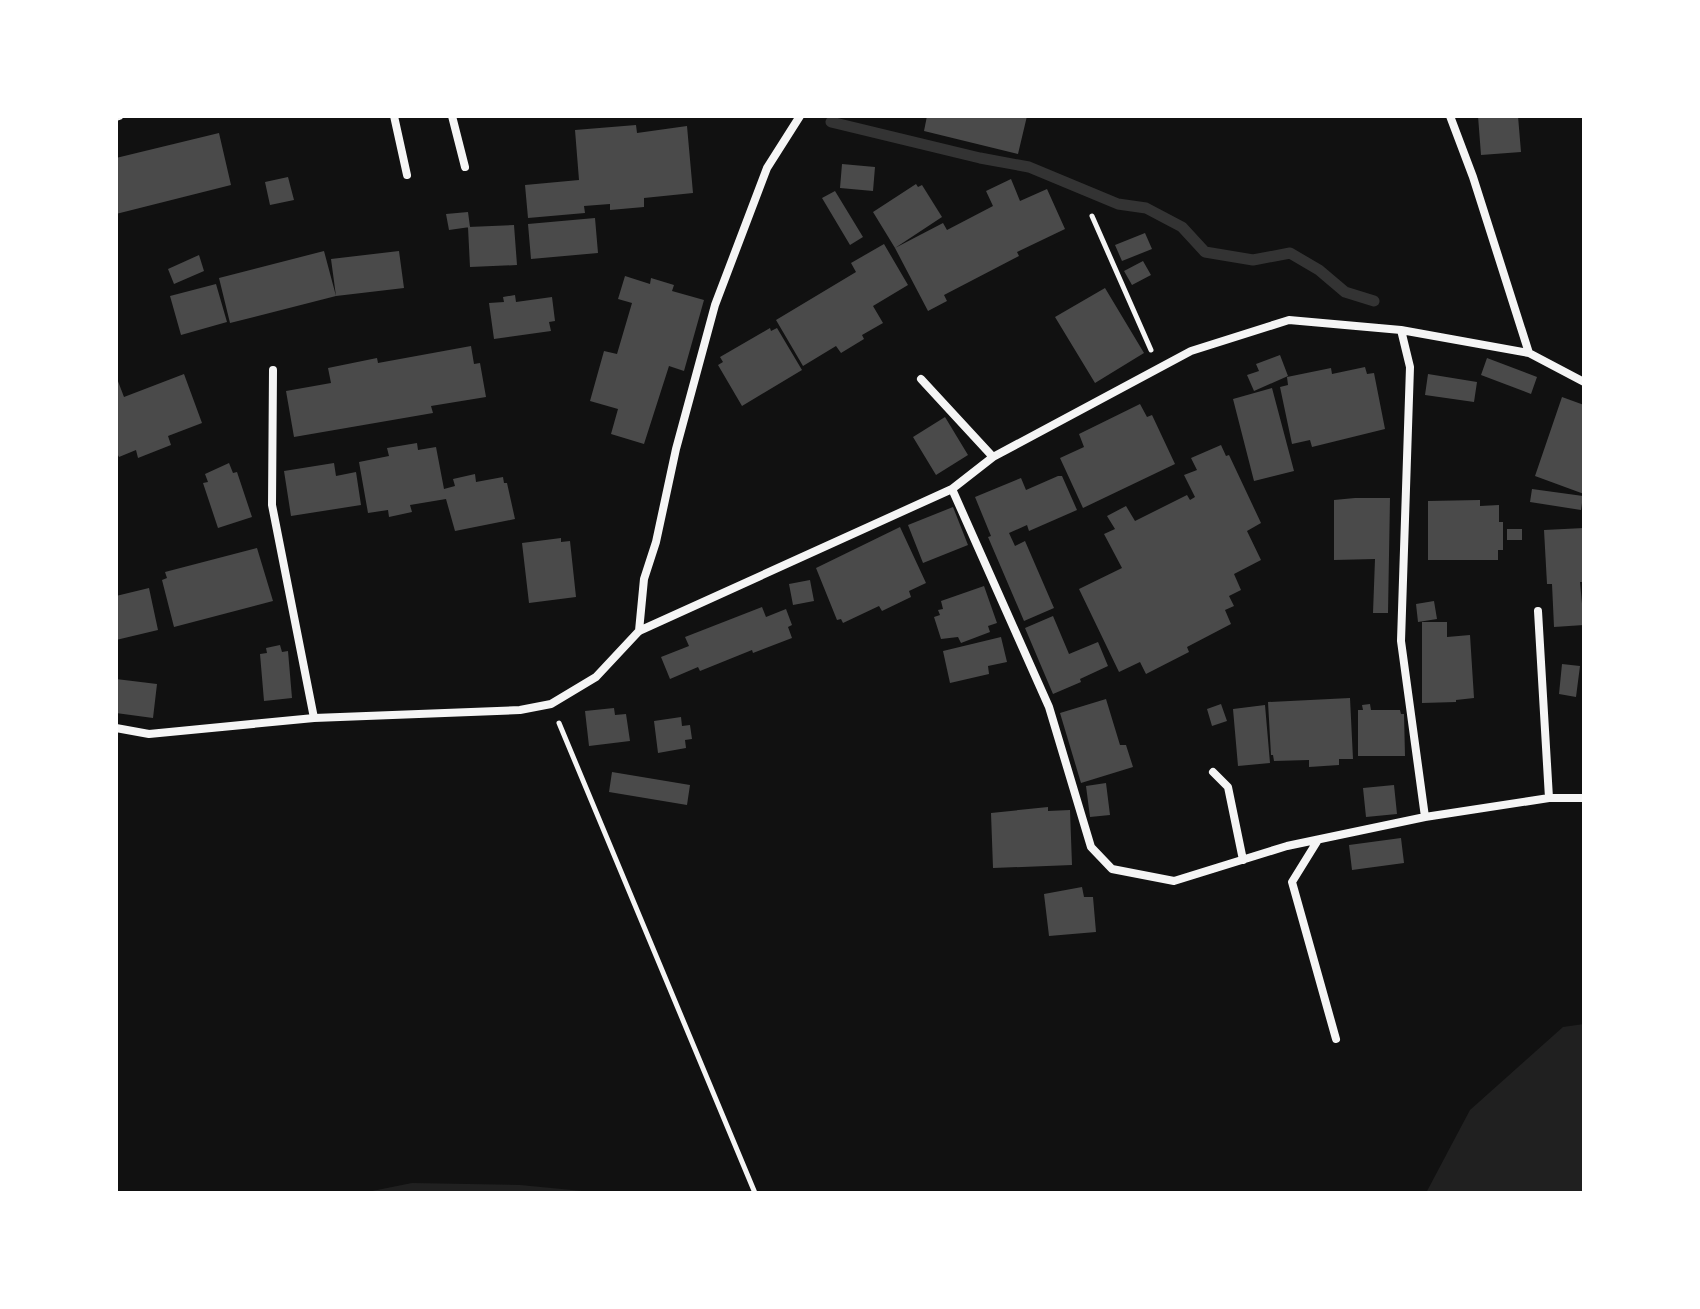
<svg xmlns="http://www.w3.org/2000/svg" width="1700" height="1309" viewBox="0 0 1700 1309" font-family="'Source Sans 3',sans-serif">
<rect width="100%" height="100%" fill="#111"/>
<path fill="#202020" d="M 1584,1024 L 1584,1193 L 1426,1193 L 1470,1110 L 1563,1027 Z
M 412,1183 L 520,1185 L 603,1193 L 362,1193 Z"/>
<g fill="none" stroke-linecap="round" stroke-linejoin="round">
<path stroke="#333" stroke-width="11" d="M 831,122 L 980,158 L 1029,167 L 1118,204 L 1146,208 L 1182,227 L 1205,252 L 1253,260 L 1290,253 L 1319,270 L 1345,292 L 1374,301"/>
</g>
<path fill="#4a4a4a" d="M 927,116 L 1027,116 L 1018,154 L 924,131 Z
M 1478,116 L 1518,116 L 1521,152 L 1481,155 Z
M 636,125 L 637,133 L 687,126 L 693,193 L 644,198 L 644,207 L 610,210 L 610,204 L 584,206 L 585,213 L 528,218 L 525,185 L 579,180 L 575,130 Z
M 219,133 L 231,185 L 116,214 L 116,158 Z
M 842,164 L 875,167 L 873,191 L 840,188 Z
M 288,177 L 294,200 L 270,205 L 265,182 Z
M 1011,179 L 1020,201 L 1047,189 L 1065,229 L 1017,252 L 1019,256 L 944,295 L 947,301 L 928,311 L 895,248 L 943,223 L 947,230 L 993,206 L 986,191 Z
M 916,184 L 918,187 L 922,185 L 942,217 L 895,248 L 873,212 Z
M 835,191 L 863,237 L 850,245 L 822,198 Z
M 468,212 L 470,227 L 449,230 L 446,214 Z
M 595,218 L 598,253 L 531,259 L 528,224 Z
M 514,225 L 517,265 L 470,267 L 468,227 Z
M 1145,233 L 1152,249 L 1122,261 L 1115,245 Z
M 884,244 L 908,285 L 873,306 L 883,323 L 862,335 L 864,339 L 841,353 L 836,346 L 803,366 L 776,320 L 856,272 L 851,263 Z
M 324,251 L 336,296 L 331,259 L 399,251 L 404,288 L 336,296 L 230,323 L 219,278 Z
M 199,255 L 204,271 L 174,284 L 168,269 Z
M 1143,261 L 1151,275 L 1132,285 L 1124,271 Z
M 625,276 L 650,284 L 651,278 L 674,285 L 672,291 L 704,300 L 684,371 L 669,366 L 644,444 L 611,434 L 618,409 L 590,401 L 604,351 L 617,354 L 632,303 L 618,299 Z
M 216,284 L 227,322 L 181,335 L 170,296 Z
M 1105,288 L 1144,353 L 1095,383 L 1055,317 Z
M 515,295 L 516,302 L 552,297 L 555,321 L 549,322 L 551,331 L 494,339 L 489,303 L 504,302 L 503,297 Z
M 770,328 L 771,331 L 777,328 L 802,370 L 742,406 L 718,365 L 723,362 L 720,357 Z
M 471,346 L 474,364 L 480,363 L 486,397 L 431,406 L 433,413 L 294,437 L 286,391 L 331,383 L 328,368 L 377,358 L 378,363 Z
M 1280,355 L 1288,376 L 1254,391 L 1247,375 L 1259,371 L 1256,364 Z
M 1487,358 L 1537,377 L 1531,394 L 1481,375 Z
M 1365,367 L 1367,374 L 1374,373 L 1385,429 L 1312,447 L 1310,440 L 1292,444 L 1280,387 L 1288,385 L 1287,377 L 1331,368 L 1332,374 Z
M 184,374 L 202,423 L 168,436 L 171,445 L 138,458 L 136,450 L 119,457 L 116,451 L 116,376 L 124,397 Z
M 1428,374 L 1477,382 L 1474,402 L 1425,395 Z
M 1272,388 L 1294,471 L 1254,481 L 1233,399 Z
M 1562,397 L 1584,405 L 1584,494 L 1535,476 Z
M 1140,404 L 1147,417 L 1152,415 L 1175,464 L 1083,508 L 1060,458 L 1084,447 L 1079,434 Z
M 945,417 L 968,455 L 936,475 L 913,437 Z
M 417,443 L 418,450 L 436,447 L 444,489 L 455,486 L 453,479 L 475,474 L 476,482 L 503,477 L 504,483 L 507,483 L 515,519 L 455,531 L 446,499 L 410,505 L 412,512 L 389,517 L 388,510 L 368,513 L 359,462 L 389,456 L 387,448 Z
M 1221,445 L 1226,456 L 1229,455 L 1261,523 L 1247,531 L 1261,560 L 1234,574 L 1241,590 L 1229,596 L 1234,606 L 1225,610 L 1231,624 L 1187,647 L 1189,652 L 1146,674 L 1140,662 L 1119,672 L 1079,589 L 1122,568 L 1104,534 L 1115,529 L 1107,516 L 1126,506 L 1135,521 L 1187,495 L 1190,500 L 1195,497 L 1184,475 L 1197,470 L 1191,458 Z
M 229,463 L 233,473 L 237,472 L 252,517 L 218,528 L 203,483 L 208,482 L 205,474 Z
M 334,463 L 336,476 L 356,472 L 361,505 L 291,516 L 284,471 Z
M 1058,476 L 1062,476 L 1077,510 L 1029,531 L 1027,525 L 1009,533 L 1015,546 L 1025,541 L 1054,608 L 1024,621 L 988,537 L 991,536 L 975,497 L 1021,478 L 1026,490 Z
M 1532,489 L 1583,496 L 1581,510 L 1530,502 Z
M 1355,498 L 1390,498 L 1388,613 L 1373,613 L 1375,559 L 1334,560 L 1334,500 Z
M 1480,500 L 1480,506 L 1499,505 L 1499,522 L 1503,522 L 1503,550 L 1498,550 L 1498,560 L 1428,560 L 1428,501 Z
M 953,507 L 968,545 L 923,563 L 908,525 Z
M 900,527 L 926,583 L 909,591 L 911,597 L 882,611 L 879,606 L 843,623 L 841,619 L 837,620 L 816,568 Z
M 1584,528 L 1584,582 L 1580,582 L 1584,625 L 1554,627 L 1552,584 L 1547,584 L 1544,530 Z
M 1507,529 L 1522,529 L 1522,540 L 1507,540 Z
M 561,538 L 561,542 L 570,541 L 576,597 L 529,603 L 522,543 Z
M 257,548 L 273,601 L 174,627 L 162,580 L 167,578 L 165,572 Z
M 810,580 L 814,601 L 793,605 L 789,584 Z
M 984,586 L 997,623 L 988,626 L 990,632 L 961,643 L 958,637 L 941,639 L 934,617 L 940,615 L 938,610 L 943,609 L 941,601 Z
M 149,588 L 158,630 L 116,640 L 116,596 Z
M 1434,601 L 1437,619 L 1418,622 L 1416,604 Z
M 762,607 L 766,617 L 786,609 L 792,625 L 788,627 L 792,638 L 753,653 L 752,650 L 700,671 L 698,667 L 670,679 L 661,657 L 689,646 L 685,637 Z
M 1053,616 L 1069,654 L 1098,642 L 1108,666 L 1080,679 L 1081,682 L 1053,694 L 1025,628 Z
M 1422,622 L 1447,622 L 1447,637 L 1470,635 L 1474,698 L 1456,700 L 1456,702 L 1422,703 Z
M 1001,637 L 1007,662 L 988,666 L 989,674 L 950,683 L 943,651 Z
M 280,645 L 282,652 L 288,651 L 292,698 L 264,701 L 260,654 L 267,653 L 266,648 Z
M 1562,664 L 1580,666 L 1576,697 L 1559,694 Z
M 116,679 L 157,684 L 153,718 L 116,713 Z
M 1350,698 L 1353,759 L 1339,759 L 1339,765 L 1309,767 L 1309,760 L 1274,761 L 1273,755 L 1271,755 L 1268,702 Z
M 1106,699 L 1120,745 L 1126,745 L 1133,767 L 1081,783 L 1060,713 Z
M 1221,704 L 1227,721 L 1212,726 L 1207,709 Z
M 1370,704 L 1371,710 L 1400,710 L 1401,714 L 1404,714 L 1405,756 L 1358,756 L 1358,710 L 1363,710 L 1362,705 Z
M 1265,705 L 1270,763 L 1238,766 L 1233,709 Z
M 614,708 L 615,715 L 626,714 L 630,741 L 589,746 L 585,711 Z
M 681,717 L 682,726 L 690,725 L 692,739 L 685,740 L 686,748 L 658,753 L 654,721 Z
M 612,772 L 690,785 L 687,805 L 609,792 Z
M 1106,783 L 1110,815 L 1090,817 L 1086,786 Z
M 1394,785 L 1397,814 L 1366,817 L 1363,788 Z
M 1048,807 L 1048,811 L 1070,810 L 1072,865 L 993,868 L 991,813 Z
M 1401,838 L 1404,863 L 1352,870 L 1349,845 Z
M 1082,887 L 1084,897 L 1093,897 L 1096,932 L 1049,936 L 1044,894 Z"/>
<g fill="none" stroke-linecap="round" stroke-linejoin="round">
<path stroke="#f5f5f5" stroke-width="5" d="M 1092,216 L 1151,350
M 559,723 L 755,1193"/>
<path stroke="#f5f5f5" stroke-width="8" d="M 394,116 L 407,175
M 452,116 L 465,167
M 1450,116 L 1473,177 L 1529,353
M 116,117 L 119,116
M 1401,330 L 1410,367 L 1401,641 L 1425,817
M 273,370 L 272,505 L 314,718
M 921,379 L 993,457
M 952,489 L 1049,707 L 1091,847 L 1112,869 L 1174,881 L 1287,846 L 1425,817 L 1549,798 L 1584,798
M 1538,611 L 1549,798
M 639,631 L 644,579 L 656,542 L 676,449 L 715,305 L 767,168 L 800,116
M 116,728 L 149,734 L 314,718 L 520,710 L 551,704 L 596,677 L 639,631 L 952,489 L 993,457 L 1191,351 L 1289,320 L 1401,330 L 1529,353 L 1584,382
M 1213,772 L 1228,787 L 1243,860
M 1318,840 L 1292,882 L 1336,1039"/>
</g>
<rect width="1700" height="1309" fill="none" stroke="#ffffff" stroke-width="236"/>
</svg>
